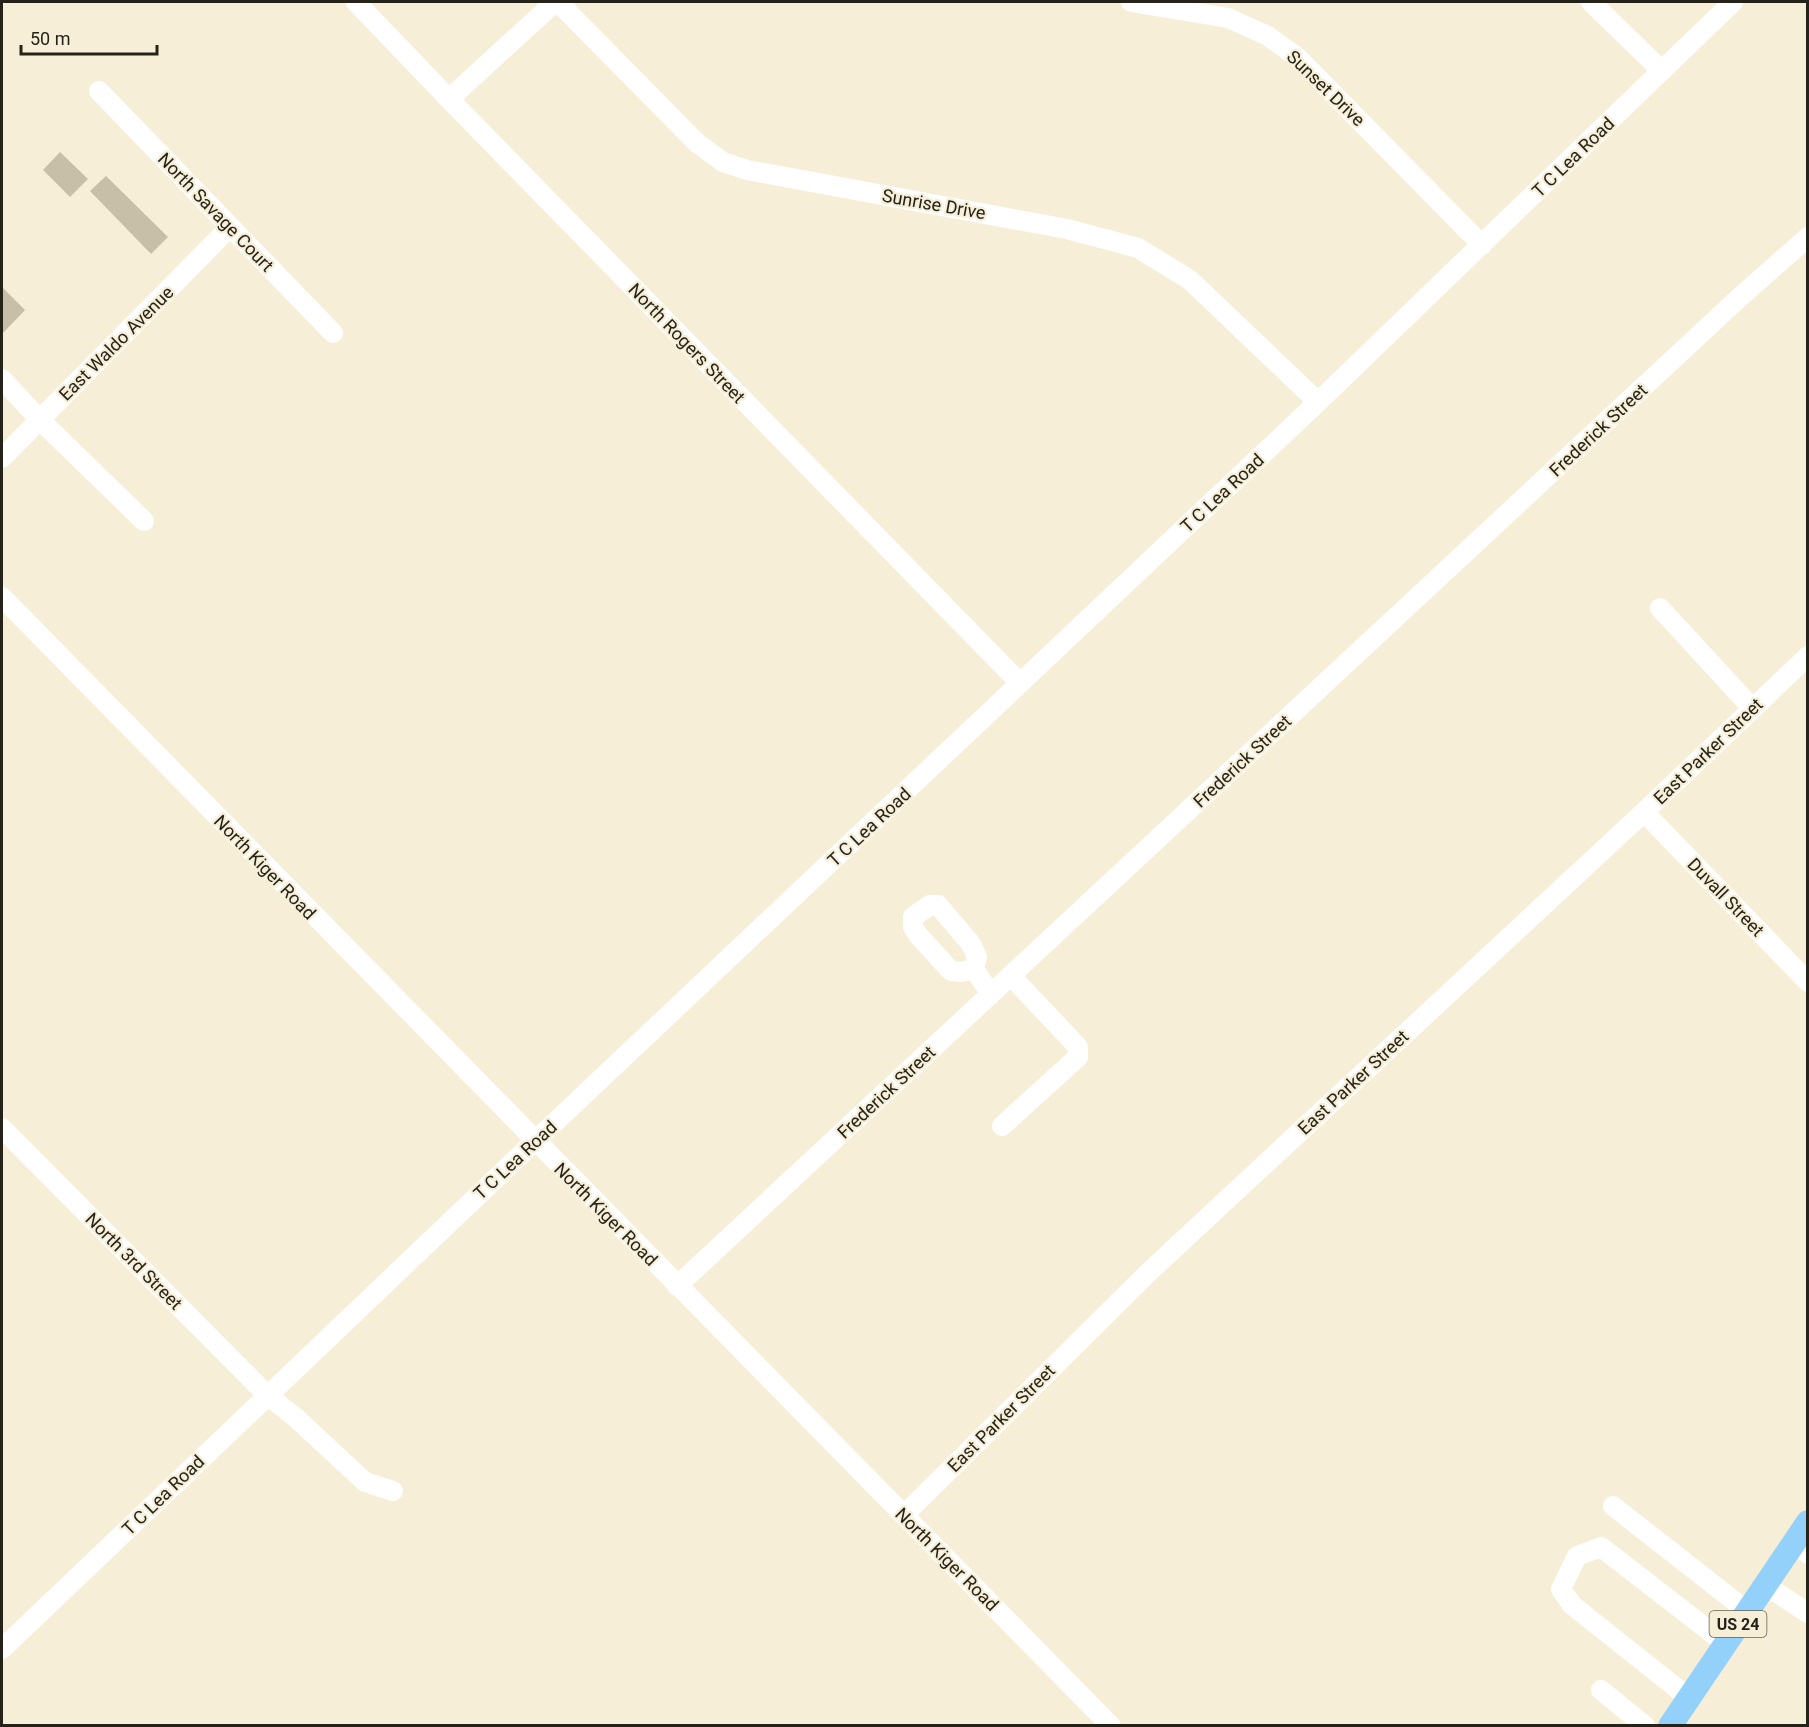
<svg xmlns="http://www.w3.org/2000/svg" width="1809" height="1727" viewBox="0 0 1809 1727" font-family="Roboto,sans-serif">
<rect width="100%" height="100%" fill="#f6eed7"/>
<path fill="#c7bfa8" d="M 60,152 L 88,179 L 70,197 L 43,170 Z
M 106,176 L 168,237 L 151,254 L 90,191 Z
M 2,287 L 25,310 L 2,334 Z"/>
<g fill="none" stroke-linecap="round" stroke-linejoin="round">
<path stroke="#fff" stroke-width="20" d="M 356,2 L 449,99 L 1020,683
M 558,2 L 697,143 L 723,162 L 747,170 L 1067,229 L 1138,248 L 1190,280 L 1318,402
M 1131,2 L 1228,18 L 1268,36 L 1297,57 L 1482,245
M 1591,2 L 1662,71
M 99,91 L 333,333
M 449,99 L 555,2
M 2,379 L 40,420 L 144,521
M 2,458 L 230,227
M 2,597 L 1111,1726
M 1660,608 L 1752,708
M 1644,812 L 1808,982
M 974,969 L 961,972 L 951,971 L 918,935 L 913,927 L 913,917 L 930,905 L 938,905 L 971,944 L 977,957 L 974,969 L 991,994
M 1002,1126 L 1078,1057 L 1078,1047 L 1011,976
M 2,1128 L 267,1395 L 295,1417 L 365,1482 L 393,1491
M 677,1286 L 1740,297 L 1808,237
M 1613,1506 L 1747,1611
M 904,1515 L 1150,1271 L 1644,812 L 1808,656
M 1795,1541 L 1808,1554
M 1765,1585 L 1808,1613
M 2,1649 L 535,1141 L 1318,402 L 1733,2
M 1601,1690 L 1645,1726
M 1689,1698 L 1572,1605 L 1561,1589 L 1577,1556 L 1601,1547 L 1725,1643"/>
<path stroke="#94d1fa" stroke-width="24" d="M 1670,1726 L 1808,1522"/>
</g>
<g text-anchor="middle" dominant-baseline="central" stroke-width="4.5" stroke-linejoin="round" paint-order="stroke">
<rect fill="#f6eed7" stroke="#645f53" stroke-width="1.5" x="1709.5" y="1611" width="57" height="26" rx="4.5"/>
<g font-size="16" font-weight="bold" fill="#25221a">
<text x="1738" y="1624">US 24</text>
</g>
<g font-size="18" fill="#25221a" stroke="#f6eed7">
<text transform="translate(1326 88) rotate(44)">Sunset Drive</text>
<text transform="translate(1573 157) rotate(-44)">T C Lea Road</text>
<text transform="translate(934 204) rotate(10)">Sunrise Drive</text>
<text transform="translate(216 212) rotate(46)">North Savage Court</text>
<text transform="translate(116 343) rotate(-45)">East Waldo Avenue</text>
<text transform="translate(687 343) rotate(46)">North Rogers Street</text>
<text transform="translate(1598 430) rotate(-43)">Frederick Street</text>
<text transform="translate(1222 493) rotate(-43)">T C Lea Road</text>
<text transform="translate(1708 751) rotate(-44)">East Parker Street</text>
<text transform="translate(1242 761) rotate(-43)">Frederick Street</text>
<text transform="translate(869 827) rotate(-43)">T C Lea Road</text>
<text transform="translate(265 867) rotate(46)">North Kiger Road</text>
<text transform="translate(1726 897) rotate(46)">Duvall Street</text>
<text transform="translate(1353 1082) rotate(-43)">East Parker Street</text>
<text transform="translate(886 1092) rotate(-43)">Frederick Street</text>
<text transform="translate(515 1160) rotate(-43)">T C Lea Road</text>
<text transform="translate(606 1214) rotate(45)">North Kiger Road</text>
<text transform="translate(134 1261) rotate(45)">North 3rd Street</text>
<text transform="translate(1001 1418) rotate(-45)">East Parker Street</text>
<text transform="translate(163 1495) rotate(-44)">T C Lea Road</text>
<text transform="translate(947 1559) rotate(45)">North Kiger Road</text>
</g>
</g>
<rect width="1809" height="1727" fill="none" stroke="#25221a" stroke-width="6"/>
<path d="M21 45v9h136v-9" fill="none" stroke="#25221a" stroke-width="3"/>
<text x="30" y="45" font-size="18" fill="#25221a" stroke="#f6eed7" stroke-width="4.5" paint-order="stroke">50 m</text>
</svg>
